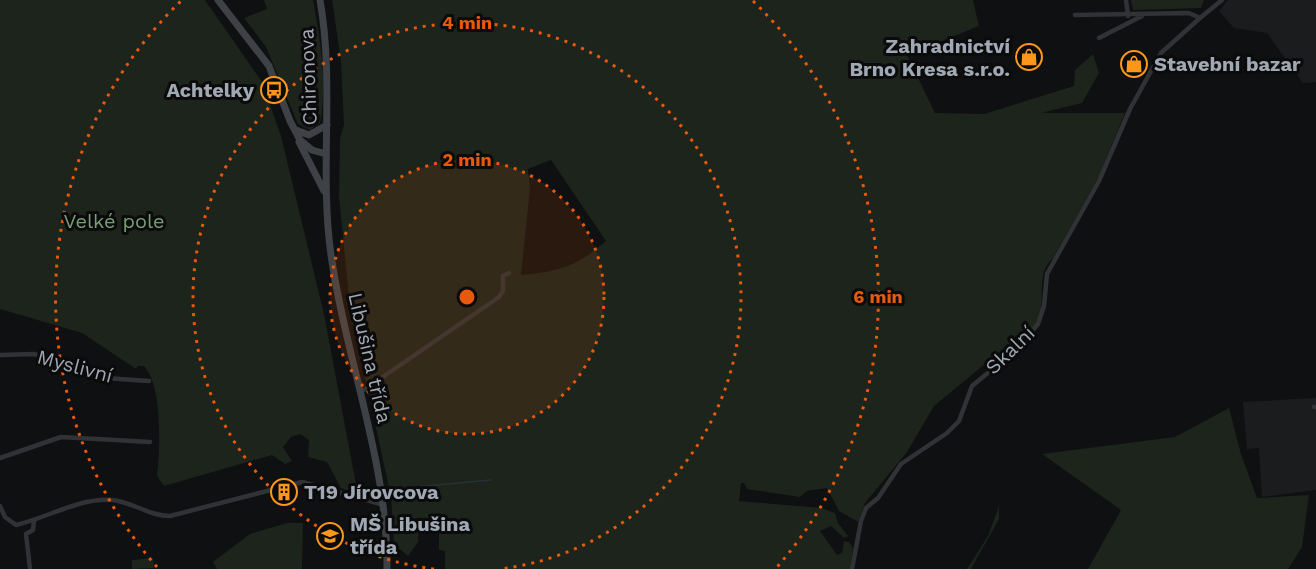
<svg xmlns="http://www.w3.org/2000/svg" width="1316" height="569" viewBox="0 0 1316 569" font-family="'Work Sans',sans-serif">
<rect width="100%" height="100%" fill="#0f1011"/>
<path fill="#1b1c1e" d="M 1228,0 L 1316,0 L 1316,82 L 1303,83 L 1267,33 L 1234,28 L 1219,11 Z
M 1316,398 L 1316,490 L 1262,497 L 1259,448 L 1247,449 L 1243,402 Z"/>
<path fill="#1c241c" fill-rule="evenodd" d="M 0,0 L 205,0 L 262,82 L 281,136 L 324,314 L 358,495 L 341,488 L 327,462 L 308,457 L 309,440 L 300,434 L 291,437 L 283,447 L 292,461 L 285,464 L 272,455 L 164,486 L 157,476 C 160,448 163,387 144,366 L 138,366 L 136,369 L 82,333 L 0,309 Z
M 264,0 L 313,0 C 320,40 328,83 320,123 L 310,130 L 298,124 L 266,47 L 244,18 L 267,9 Z
M 332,0 L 973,0 L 979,26 L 907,55 L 935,113 L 984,114 L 1074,86 L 1075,70 L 1093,54 L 1099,73 L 1082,103 L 1041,113 L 1125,113 L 1098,178 L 1053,258 C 1036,273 1045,296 1040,316 C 1035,335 1016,348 1001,358 L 997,354 L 934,406 L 907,452 L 865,503 L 858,522 L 839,511 L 827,488 L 807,491 L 800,497 L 747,489 L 744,483 L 741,483 L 739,501 L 821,508 L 835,513 L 838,523 L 848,536 L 844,538 L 831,526 L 820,531 L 837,555 L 842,553 L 844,541 L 849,542 L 853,548 L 850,569 L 445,569 L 445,551 L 439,550 L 439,530 L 419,529 L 418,542 L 408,556 L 394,544 L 391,497 L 350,308 L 339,197 L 340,138 L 344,125 L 341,61 ZM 551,160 L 606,241 C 576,267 560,271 521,275 L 530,189 L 528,169 Z
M 1131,0 L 1204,0 L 1201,8 L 1133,10 Z
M 1229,408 L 1241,454 L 1257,498 L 1309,495 L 1302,547 L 1288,569 L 1088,569 L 1121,510 L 1042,454 L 1175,437 Z
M 999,506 L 999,519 L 971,569 L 967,569 L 988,536 Z
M 287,523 L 303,523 L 302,569 L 217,569 L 213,562 L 250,534 Z
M 153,558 L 154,568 L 132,569 L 132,560 Z"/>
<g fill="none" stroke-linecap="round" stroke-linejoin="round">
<path stroke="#273237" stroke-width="1.5" d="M 415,487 L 491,480"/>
<path stroke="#303236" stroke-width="4.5" d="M 1126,0 L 1128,16
M 1075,15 L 1189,13 L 1200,18 L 1222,0
M 1099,38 L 1142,16
M 0,355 L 34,354 L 105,378 L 149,381
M 361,392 L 499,297 L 503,291 L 503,276 L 509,273
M 1314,407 L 1316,407
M 0,458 L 61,437 L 150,442
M 0,506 L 5,517 L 16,525 C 47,518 81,497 112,500 C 133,502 149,516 170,516 L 302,482 L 384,505
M 30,569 L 26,534 L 33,530 L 34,521
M 852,569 L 861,521 L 866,508 L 878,498 L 901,464 L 947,433 L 959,421 L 972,386 L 1018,348 L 1038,324 L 1044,306 L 1047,274 L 1099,181 L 1130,109 L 1161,53 L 1200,18"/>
<path stroke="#3e4146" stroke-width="7" d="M 218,0 L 269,66 L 290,121 L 300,140 L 312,150 L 326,154
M 320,0 C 335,85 319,170 331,255 C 346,361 388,461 387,569
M 296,130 L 309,135 L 327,125
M 299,142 L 324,191"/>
</g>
<circle cx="467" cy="297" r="137" fill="#e8590c" fill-opacity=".12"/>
<g fill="none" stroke="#e8590c" stroke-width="3" stroke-dasharray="3 6">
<circle cx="467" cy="297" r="137"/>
<path d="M434 569A274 274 0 1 1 500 569"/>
<path d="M157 567A411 411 0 0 1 181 1M753 1A411 411 0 0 1 777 567"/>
</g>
<defs>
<symbol id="shop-ring" viewBox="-11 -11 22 22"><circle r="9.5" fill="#0b0b0c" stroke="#fc971c" stroke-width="1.5"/><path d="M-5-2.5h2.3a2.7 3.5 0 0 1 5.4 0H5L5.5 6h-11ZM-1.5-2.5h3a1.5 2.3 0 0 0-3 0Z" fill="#fc971c"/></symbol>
<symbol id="bus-ring" viewBox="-11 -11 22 22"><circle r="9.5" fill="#0b0b0c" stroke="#fc971c" stroke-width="1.5"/><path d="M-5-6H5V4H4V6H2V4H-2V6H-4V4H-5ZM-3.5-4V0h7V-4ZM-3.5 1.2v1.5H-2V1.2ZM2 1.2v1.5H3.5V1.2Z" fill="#fc971c"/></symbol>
<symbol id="building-ring" viewBox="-11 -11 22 22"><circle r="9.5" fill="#0b0b0c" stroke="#fc971c" stroke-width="1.5"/><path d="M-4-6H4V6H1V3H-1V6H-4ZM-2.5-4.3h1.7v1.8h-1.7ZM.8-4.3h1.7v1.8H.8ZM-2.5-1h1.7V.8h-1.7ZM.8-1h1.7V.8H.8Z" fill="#fc971c"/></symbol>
<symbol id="school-ring" viewBox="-11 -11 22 22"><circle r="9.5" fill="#0b0b0c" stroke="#fc971c" stroke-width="1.5"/><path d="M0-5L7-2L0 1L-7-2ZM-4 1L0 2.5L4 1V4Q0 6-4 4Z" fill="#fc971c"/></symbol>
</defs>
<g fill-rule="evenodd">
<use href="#shop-ring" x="1014" y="42" width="30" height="30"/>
<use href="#shop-ring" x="1119" y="49" width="30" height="30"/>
<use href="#bus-ring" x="259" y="75" width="30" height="30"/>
<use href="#building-ring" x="269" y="477" width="30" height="30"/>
<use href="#school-ring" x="315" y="521" width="30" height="30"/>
</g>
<g text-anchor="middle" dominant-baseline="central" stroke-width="6" stroke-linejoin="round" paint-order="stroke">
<g font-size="20" font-weight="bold" fill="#a0a8b3" stroke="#0b0b0c" text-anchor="start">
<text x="1010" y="46" text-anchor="end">Zahradnictví<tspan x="1010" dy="23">Brno Kresa s.r.o.</tspan></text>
<text x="1154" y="64">Stavební bazar</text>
<text x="254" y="90" text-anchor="end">Achtelky</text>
<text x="304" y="492">T19 Jírovcova</text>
<text x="350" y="524">MŠ Libušina<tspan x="350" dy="23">třída</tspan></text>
</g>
<g font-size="20" fill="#a0a8b3" stroke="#0b0b0c">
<text transform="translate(308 77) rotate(-92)">Chironova</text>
<text transform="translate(1010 350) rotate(-44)">Skalní</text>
<text transform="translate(370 358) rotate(77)">Libušina třída</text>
<text transform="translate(75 366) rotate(15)">Myslivní</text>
</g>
<g font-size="20" fill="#779f75" stroke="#0b0b0c">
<text x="114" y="221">Velké pole</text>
</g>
</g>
<circle cx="467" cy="297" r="9" fill="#e8590c" stroke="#0b0b0c" stroke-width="3"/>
<g font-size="18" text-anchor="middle" font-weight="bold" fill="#e8590c" stroke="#0b0b0c" stroke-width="6" stroke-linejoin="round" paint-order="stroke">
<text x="467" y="29">4 min</text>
<text x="467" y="166">2 min</text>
<text x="878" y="303">6 min</text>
</g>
</svg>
